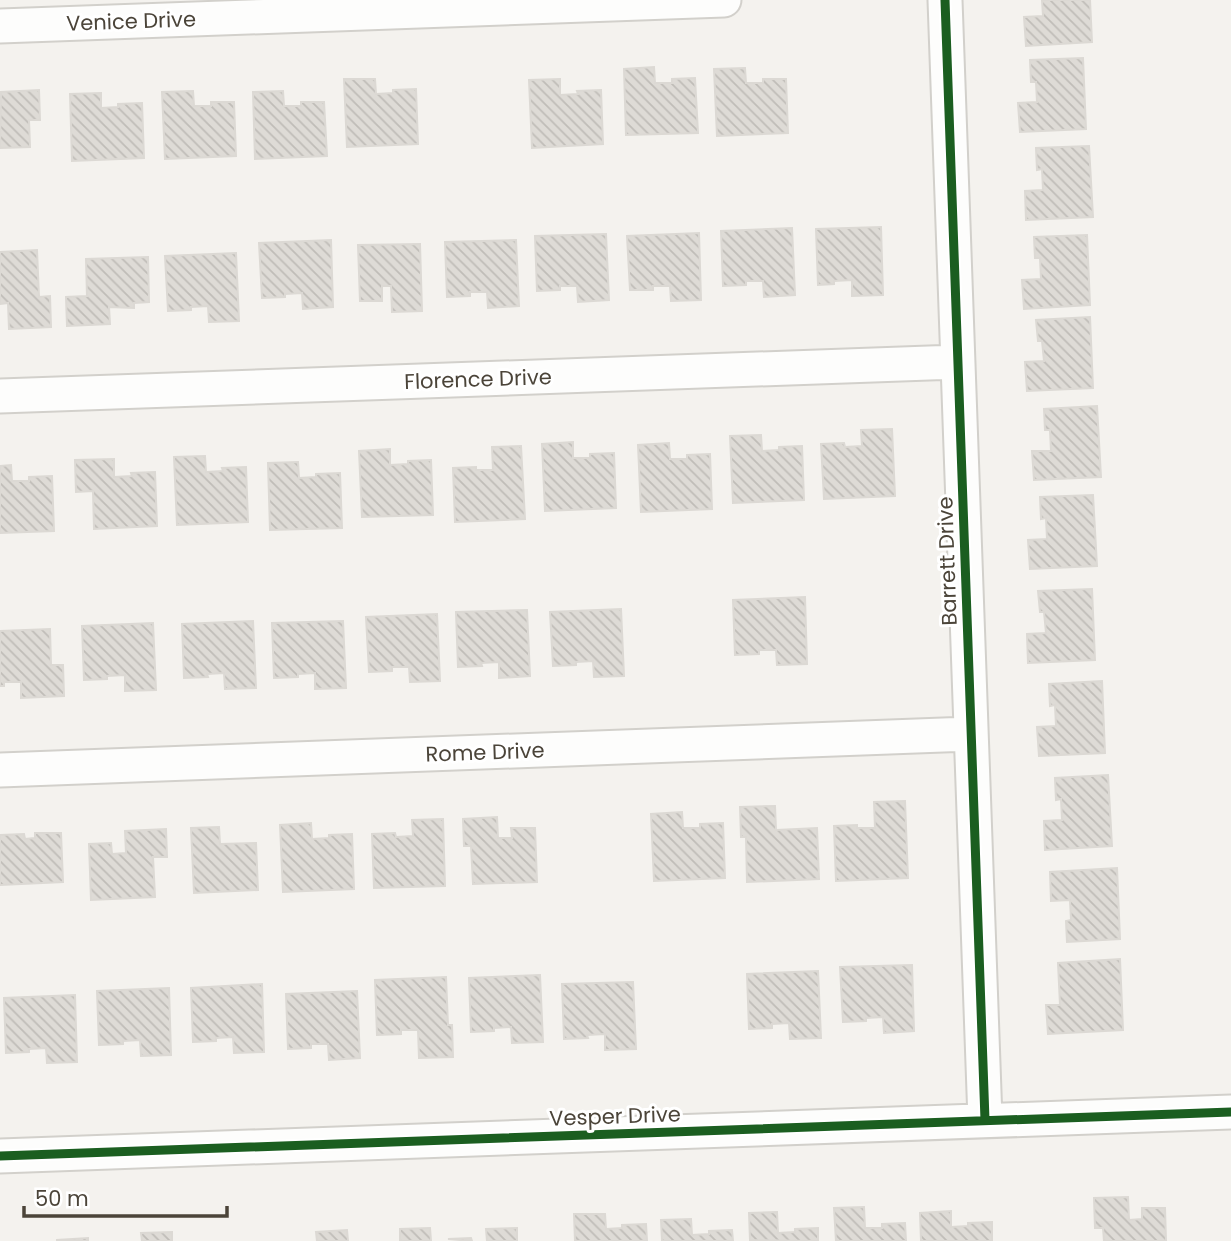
<svg xmlns="http://www.w3.org/2000/svg" width="1231" height="1241" viewBox="0 0 1231 1241" font-family="Poppins,sans-serif">
<defs>
<pattern id="building-back-hatch" width="6" height="6" patternUnits="userSpaceOnUse" patternTransform="scale(1.75)"><rect width="6" height="6" fill="#dedbd6"/><path d="M-1 5l2 2M0 0l6 6M5-1l2 2" fill="none" stroke="#c0bdb8"/></pattern>
</defs>
<rect width="100%" height="100%" fill="#f4f2ee"/>
<path fill="url(#building-back-hatch)" stroke="#dcd9d4" stroke-width="2" d="M 1042,0 L 1090,0 L 1092,42 L 1026,46 L 1024,17 L 1043,16 Z
M 1083,58 L 1086,129 L 1020,132 L 1018,103 L 1037,102 L 1036,82 L 1031,82 L 1030,60 Z
M 654,67 L 655,83 L 672,83 L 672,79 L 695,78 L 698,133 L 626,135 L 624,69 Z
M 745,68 L 746,83 L 763,83 L 763,79 L 786,79 L 788,133 L 717,136 L 714,69 Z
M 344,79 L 375,79 L 376,94 L 393,93 L 393,90 L 416,89 L 418,144 L 347,147 Z
M 560,79 L 560,95 L 578,94 L 577,91 L 601,90 L 603,144 L 532,148 L 529,80 Z
M 39,90 L 40,120 L 29,120 L 30,147 L 0,148 L 1,92 Z
M 193,91 L 194,106 L 211,106 L 211,102 L 234,102 L 236,156 L 165,159 L 162,92 Z
M 283,91 L 284,106 L 301,106 L 301,102 L 324,102 L 327,156 L 255,159 L 253,92 Z
M 101,93 L 101,108 L 118,107 L 118,104 L 142,103 L 144,158 L 72,161 L 70,94 Z
M 1089,146 L 1093,217 L 1026,220 L 1025,191 L 1043,190 L 1042,169 L 1037,170 L 1036,148 Z
M 881,227 L 883,295 L 852,296 L 852,280 L 834,281 L 834,284 L 818,285 L 816,229 Z
M 792,228 L 795,295 L 764,297 L 763,281 L 746,281 L 746,285 L 723,286 L 721,231 Z
M 699,233 L 701,300 L 671,301 L 670,286 L 653,286 L 653,290 L 630,290 L 627,236 Z
M 606,234 L 609,300 L 578,302 L 577,286 L 560,286 L 560,290 L 537,291 L 535,236 Z
M 1087,235 L 1090,305 L 1024,309 L 1022,280 L 1041,279 L 1040,258 L 1035,258 L 1034,237 Z
M 331,240 L 333,307 L 303,309 L 302,293 L 285,294 L 285,297 L 262,298 L 259,243 Z
M 516,240 L 519,306 L 488,308 L 487,292 L 470,292 L 470,296 L 447,297 L 445,242 Z
M 420,244 L 422,311 L 392,312 L 391,286 L 382,286 L 382,301 L 360,301 L 358,245 Z
M 37,250 L 39,297 L 50,296 L 51,327 L 9,329 L 8,303 L 0,304 L 0,252 Z
M 236,253 L 239,321 L 209,322 L 208,306 L 191,307 L 191,310 L 168,311 L 165,256 Z
M 148,257 L 149,302 L 134,303 L 134,308 L 109,307 L 110,324 L 67,326 L 66,297 L 87,296 L 86,259 Z
M 1090,317 L 1093,388 L 1027,391 L 1025,362 L 1044,361 L 1042,341 L 1038,341 L 1036,320 Z
M 1097,406 L 1101,477 L 1034,480 L 1032,451 L 1051,451 L 1050,430 L 1045,430 L 1044,409 Z
M 892,429 L 895,496 L 824,499 L 821,444 L 844,443 L 845,447 L 862,446 L 861,430 Z
M 761,435 L 762,451 L 779,450 L 779,447 L 802,446 L 804,500 L 733,503 L 730,436 Z
M 573,442 L 573,458 L 590,458 L 590,454 L 614,453 L 616,508 L 545,511 L 542,444 Z
M 669,443 L 670,459 L 687,459 L 687,455 L 710,454 L 712,509 L 641,512 L 638,445 Z
M 521,446 L 525,519 L 455,522 L 453,468 L 476,467 L 476,470 L 493,470 L 492,447 Z
M 390,449 L 390,465 L 408,464 L 408,461 L 431,460 L 433,515 L 362,517 L 359,451 Z
M 205,456 L 206,472 L 223,471 L 222,468 L 246,467 L 248,522 L 177,525 L 174,457 Z
M 114,459 L 114,477 L 132,476 L 131,473 L 155,472 L 157,526 L 94,529 L 93,491 L 76,492 L 75,460 Z
M 298,462 L 299,478 L 316,477 L 316,474 L 340,473 L 342,528 L 270,530 L 268,463 Z
M 11,465 L 12,481 L 29,481 L 29,477 L 52,476 L 54,531 L 0,533 L 0,466 Z
M 1093,495 L 1097,566 L 1030,569 L 1028,540 L 1047,539 L 1046,518 L 1041,519 L 1040,497 Z
M 1092,589 L 1095,660 L 1028,663 L 1027,634 L 1046,633 L 1044,612 L 1040,612 L 1038,591 Z
M 805,597 L 807,664 L 777,665 L 776,650 L 759,650 L 759,654 L 735,655 L 733,600 Z
M 621,609 L 624,676 L 594,677 L 593,661 L 576,662 L 576,665 L 553,666 L 550,612 Z
M 527,610 L 530,676 L 499,678 L 499,662 L 481,663 L 482,666 L 458,667 L 456,612 Z
M 437,614 L 440,681 L 410,682 L 409,667 L 392,667 L 392,671 L 369,672 L 366,617 Z
M 253,621 L 256,688 L 225,689 L 224,673 L 207,674 L 208,677 L 184,678 L 182,624 Z
M 343,621 L 346,688 L 315,689 L 315,673 L 298,674 L 298,677 L 274,678 L 272,623 Z
M 153,623 L 156,690 L 125,691 L 125,675 L 107,676 L 107,679 L 84,680 L 82,626 Z
M 50,629 L 51,665 L 63,665 L 64,696 L 21,698 L 21,682 L 4,682 L 4,686 L 0,686 L 0,631 Z
M 1102,681 L 1105,753 L 1039,756 L 1037,727 L 1056,726 L 1055,705 L 1050,706 L 1049,684 Z
M 1108,775 L 1112,846 L 1045,850 L 1044,821 L 1062,820 L 1061,799 L 1056,800 L 1055,778 Z
M 905,801 L 908,878 L 836,881 L 834,826 L 857,825 L 857,828 L 875,828 L 874,802 Z
M 775,806 L 776,830 L 817,828 L 819,879 L 747,882 L 746,837 L 741,837 L 740,807 Z
M 682,812 L 683,828 L 700,828 L 700,824 L 723,823 L 725,878 L 654,881 L 651,814 Z
M 497,817 L 498,838 L 512,838 L 511,828 L 535,828 L 537,882 L 473,884 L 471,846 L 464,846 L 463,819 Z
M 443,819 L 445,886 L 374,888 L 372,834 L 395,833 L 396,837 L 413,836 L 412,820 Z
M 311,823 L 312,839 L 329,838 L 329,835 L 352,834 L 354,889 L 283,892 L 280,825 Z
M 219,827 L 220,844 L 256,843 L 258,890 L 194,893 L 191,828 Z
M 166,829 L 167,857 L 153,857 L 155,897 L 91,900 L 89,844 L 111,843 L 112,854 L 126,853 L 125,831 Z
M 35,833 L 61,833 L 63,882 L 0,885 L 0,835 L 24,834 L 25,839 L 35,838 Z
M 1117,868 L 1120,939 L 1067,942 L 1066,921 L 1071,920 L 1070,900 L 1051,901 L 1050,872 Z
M 1120,959 L 1123,1030 L 1048,1034 L 1046,1005 L 1060,1005 L 1058,963 Z
M 912,965 L 914,1031 L 884,1033 L 883,1017 L 866,1018 L 866,1021 L 843,1022 L 840,967 Z
M 818,971 L 821,1038 L 790,1039 L 789,1023 L 772,1024 L 772,1028 L 749,1029 L 747,974 Z
M 540,975 L 543,1042 L 512,1043 L 511,1027 L 494,1028 L 494,1031 L 471,1032 L 469,978 Z
M 446,977 L 448,1025 L 452,1025 L 453,1057 L 419,1058 L 418,1030 L 401,1030 L 401,1034 L 377,1035 L 375,980 Z
M 633,982 L 636,1049 L 605,1050 L 605,1034 L 587,1035 L 588,1038 L 564,1039 L 562,984 Z
M 262,984 L 264,1052 L 234,1053 L 233,1037 L 216,1038 L 216,1041 L 193,1042 L 191,988 Z
M 169,988 L 171,1055 L 141,1056 L 140,1040 L 123,1041 L 123,1044 L 99,1045 L 97,991 Z
M 357,991 L 360,1058 L 329,1060 L 328,1044 L 311,1044 L 311,1048 L 288,1049 L 286,994 Z
M 75,995 L 77,1062 L 47,1063 L 46,1048 L 29,1049 L 29,1052 L 6,1053 L 4,998 Z
M 1128,1197 L 1129,1220 L 1142,1219 L 1142,1208 L 1165,1208 L 1166,1241 L 1104,1241 L 1103,1228 L 1095,1228 L 1094,1198 Z
M 864,1207 L 865,1228 L 882,1228 L 882,1224 L 905,1223 L 906,1241 L 836,1241 L 834,1208 Z
M 951,1211 L 951,1227 L 968,1226 L 968,1223 L 992,1222 L 992,1241 L 921,1241 L 920,1213 Z
M 777,1212 L 778,1233 L 795,1232 L 795,1229 L 818,1228 L 818,1241 L 750,1240 L 749,1213 Z
M 574,1214 L 605,1214 L 606,1229 L 622,1228 L 622,1225 L 646,1224 L 647,1241 L 575,1241 Z
M 691,1219 L 692,1235 L 709,1234 L 709,1231 L 732,1230 L 733,1241 L 662,1241 L 661,1220 Z
M 430,1228 L 431,1241 L 400,1241 L 400,1229 Z
M 517,1228 L 517,1241 L 487,1241 L 486,1229 Z
M 347,1230 L 348,1241 L 317,1241 L 316,1232 Z
M 172,1232 L 172,1241 L 142,1241 L 141,1233 Z
M 88,1238 L 88,1241 L 57,1241 L 57,1240 Z
M 471,1238 L 472,1241 L 448,1239 Z"/>
<g fill="none" stroke-linecap="round" stroke-linejoin="round">
<defs>
<path id="street" d="M 945,0 L 985,1120
M 0,26 L 724,0
M 0,396 L 957,362
M 0,770 L 970,734
M 0,1156 L 1231,1112"/>
</defs>
<use href="#street" stroke="#d2d0cb" stroke-width="37"/>
<use href="#street" stroke="#fdfdfc" stroke-width="33"/>
<defs>
<path id="cycleway" d="M 945,0 L 985,1120
M 0,1156 L 1231,1112"/>
</defs>
<use href="#cycleway" stroke="#fff" stroke-width="13"/>
<use href="#cycleway" stroke="#1b5e20" stroke-width="9"/>
</g>
<g text-anchor="middle" dominant-baseline="central" stroke-width="6" stroke-linejoin="round" paint-order="stroke">
<g font-size="21" fill="#4b4439" stroke="#fff">
<text transform="translate(131 21) rotate(-2)">Venice Drive</text>
<text transform="translate(478 379) rotate(-2)">Florence Drive</text>
<text transform="translate(947 561) rotate(-92)">Barrett Drive</text>
<text transform="translate(485 752) rotate(-2)">Rome Drive</text>
<text transform="translate(615 1116) rotate(-2)">Vesper Drive</text>
</g>
</g>
<path d="M24 1206v10h203v-10" fill="none" stroke="#4b4439" stroke-width="3.5"/>
<text x="35" y="1206" font-size="21" fill="#4b4439" stroke="#ffffff" stroke-width="5" paint-order="stroke">50 m</text>
</svg>
